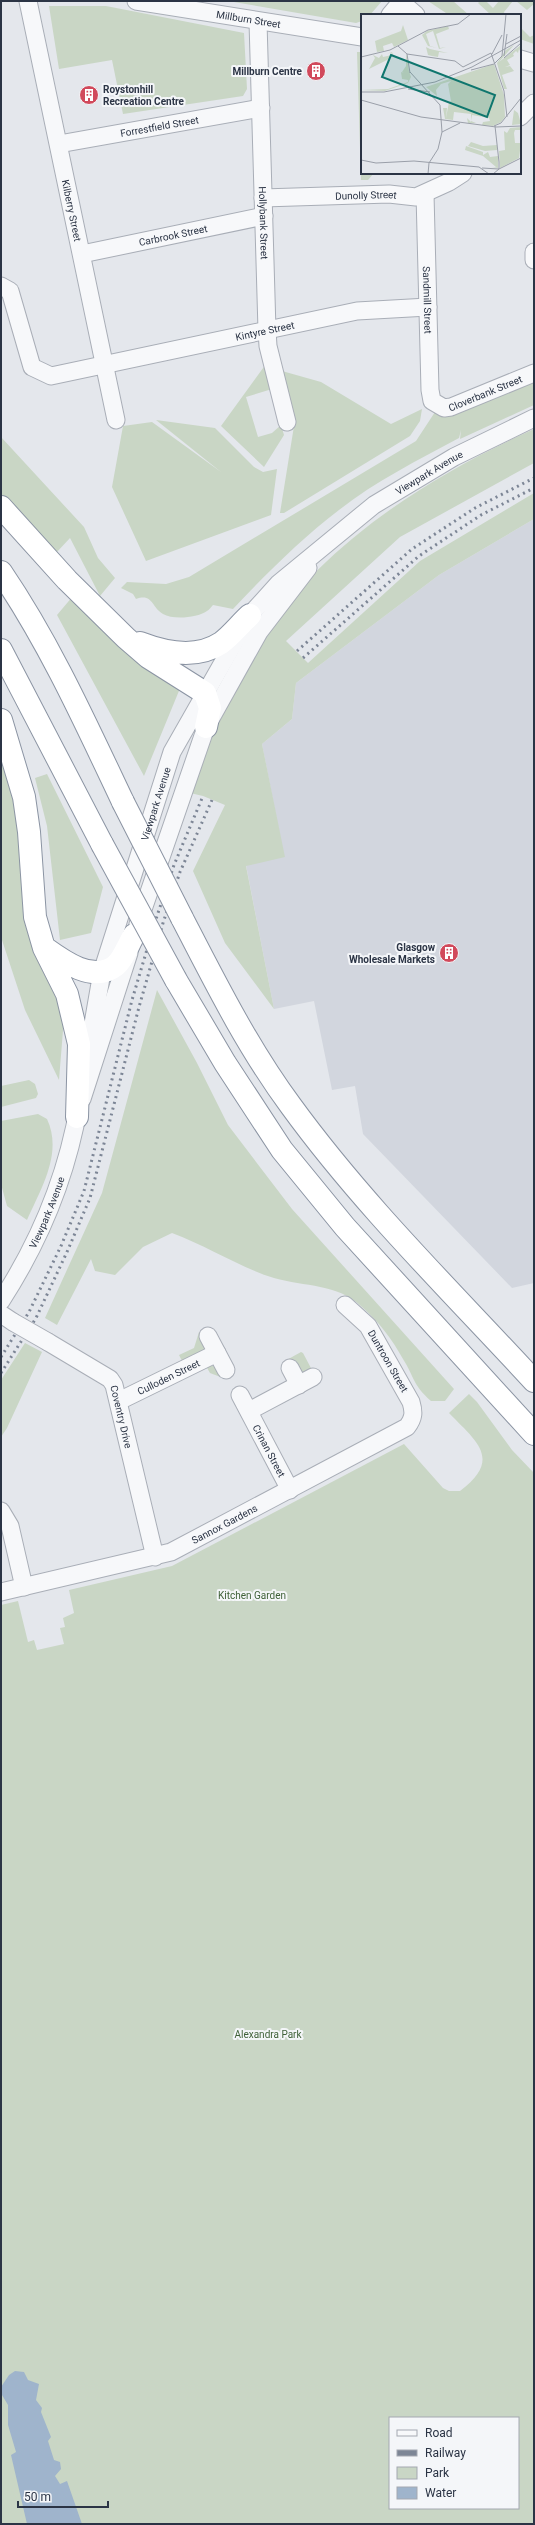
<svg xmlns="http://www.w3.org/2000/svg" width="535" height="2525" viewBox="0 0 535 2525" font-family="Roboto,sans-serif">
<rect width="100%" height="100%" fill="#e4e7ec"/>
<path fill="#d2d6de" d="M 534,519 L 534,1283 L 512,1288 L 363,1134 L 355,1086 L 332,1090 L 314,1001 L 274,1009 L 246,865 L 284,856 L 262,744 L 292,719 L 296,683 L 439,575 Z"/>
<path fill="#c9d6c5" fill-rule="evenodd" d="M 228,1 L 382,1 L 370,15 L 362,15 L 362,21 L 356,23 Z
M 428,1 L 453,1 L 469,15 L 449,15 Z
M 480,1 L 486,1 L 493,8 L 499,1 L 513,1 L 504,12 L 505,15 L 491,15 L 478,3 Z
M 516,1 L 534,1 L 534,4 L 527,10 Z
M 49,6 L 106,6 L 244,33 L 247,89 L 243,96 L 123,114 L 112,60 L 59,69 Z
M 520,27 L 530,37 L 534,35 L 534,44 L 520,39 Z
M 357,52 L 362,52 L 362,173 L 374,173 L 368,180 L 361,180 Z
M 266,364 L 272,389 L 246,397 L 258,437 L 272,433 L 281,425 L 284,435 L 264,467 L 221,426 Z
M 282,371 L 321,382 L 391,424 L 422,409 L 420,421 L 410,436 L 284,513 L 280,513 L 294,426 Z
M 534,380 L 534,405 L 460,439 L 461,430 L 459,438 C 418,460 376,481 339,510 C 301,539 266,574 233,609 L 213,605 C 211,607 209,610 207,611 C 197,618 173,620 163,614 C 151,607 153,593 136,599 L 133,594 L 121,588 L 127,582 L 166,584 L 189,577 L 416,441 L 435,412 L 444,417 Z
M 156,420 L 215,428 L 254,467 L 263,472 L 277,469 L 271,515 L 146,561 L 112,487 L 123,426 L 152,422 L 221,472 Z
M 534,429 L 534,463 L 400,537 L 286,641 L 308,663 L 420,561 L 534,493 L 534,519 L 439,575 L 296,683 L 292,719 L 262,744 L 285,857 L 246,866 L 274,1009 L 225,943 L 193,871 L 225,805 L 203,796 L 190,793 C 207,745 223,695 251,652 C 317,548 423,479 534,429 Z
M 1,437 L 84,527 L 98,558 L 115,578 L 100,596 L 70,538 L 56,553 L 1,494 Z
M 73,596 L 181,686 L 144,776 L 57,615 Z
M 1,743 L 10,776 L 18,823 L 26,921 L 64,1018 L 59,1080 L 25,1010 L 1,937 Z
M 47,774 L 103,887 L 91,933 L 60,940 L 47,826 L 35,778 Z
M 157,990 L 197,1063 L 228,1125 L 292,1209 L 454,1389 L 445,1401 L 431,1401 C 412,1384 415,1378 403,1359 C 392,1339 379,1322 362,1307 C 337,1283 305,1287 274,1278 C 239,1267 207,1246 172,1233 L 143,1247 L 115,1275 L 95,1271 L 91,1259 L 57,1325 L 45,1318 L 102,1193 Z
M 29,1080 L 35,1084 L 38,1094 L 36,1098 L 1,1107 L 1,1086 Z
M 38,1114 L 47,1119 C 63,1153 41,1188 27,1220 L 7,1206 L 1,1184 L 1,1121 Z
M 199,1332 L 205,1344 L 205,1349 L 183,1363 L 179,1355 L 194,1348 Z
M 25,1343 L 42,1352 L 7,1428 L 1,1437 L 1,1380 Z
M 301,1352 L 303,1353 L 312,1370 L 306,1373 L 284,1369 L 283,1362 Z
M 209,1365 L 216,1367 L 223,1378 L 210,1373 L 206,1366 Z
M 469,1394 L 477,1402 L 512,1450 L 534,1473 L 534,2524 L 1,2524 L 1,1605 L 18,1601 L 28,1642 L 34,1640 L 37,1650 L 64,1644 L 60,1628 L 65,1627 L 63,1618 L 74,1613 L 69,1590 L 172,1566 L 404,1444 L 443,1488 L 449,1491 L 460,1491 C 503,1459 476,1441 449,1413 ZM 390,2418 L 518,2418 L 518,2508 L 390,2508 Z"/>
<path fill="#9fb4cc" d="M 15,2371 L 24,2372 L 28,2380 L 39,2384 L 36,2400 L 42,2408 L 41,2412 L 51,2437 L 48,2441 L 54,2460 L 60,2462 L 61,2469 L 55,2476 L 60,2484 L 67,2481 L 82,2524 L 27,2524 L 11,2455 L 16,2452 L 8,2425 L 8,2405 L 2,2395 L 1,2387 L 9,2375 Z"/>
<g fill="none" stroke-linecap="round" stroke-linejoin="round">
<defs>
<g id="minor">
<path id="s1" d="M 28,1 L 116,420"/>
<path id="s2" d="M 136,1 L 362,37"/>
<path d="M 400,1 L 416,15"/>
<path d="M 390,15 L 401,2"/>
<path id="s3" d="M 258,22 L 267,330 L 268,346 L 287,422"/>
<path d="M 520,59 L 534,63"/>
<path d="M 520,117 L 534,103"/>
<path id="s4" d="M 59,144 L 261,108"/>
<path id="s5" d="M 425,194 L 430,390 L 432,401 L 444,408 L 451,407 L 534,373"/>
<path id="s6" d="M 263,198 L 389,194 L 416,197 L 449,182 L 463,173"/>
<path d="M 534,252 L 534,260"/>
<path id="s7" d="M 82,254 L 264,216"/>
<path id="s8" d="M 1,286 L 10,291 L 32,367 L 51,376 L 357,311 L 428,307"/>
<path d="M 138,924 L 206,727 L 259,632 L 308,568"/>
<path id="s9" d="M 86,1064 L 102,972 L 172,752 L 250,615 L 279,583 L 374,505 L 454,457 L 534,418"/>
<path d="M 82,1099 L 129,953"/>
<path id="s10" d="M 1,1301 C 40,1241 67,1175 79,1105"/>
<path d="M 1,1314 L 13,1322"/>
<path d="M 208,1336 L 226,1370"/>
<path id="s11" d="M 48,1342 L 110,1379 L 114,1385 L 155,1557"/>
<path d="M 290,1368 L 299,1385"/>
<path id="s12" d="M 240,1395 L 290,1490"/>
<path id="s13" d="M 119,1401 L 217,1353"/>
<path d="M 249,1411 L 313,1377"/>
<path d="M 1,1511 L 10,1526 L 24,1587"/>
<path id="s14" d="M 1,1592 L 171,1552 L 407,1427 C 414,1418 414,1412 411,1402 L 368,1326 L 345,1305"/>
</g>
<path id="highway" d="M 1,507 L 67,580 L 126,638 L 148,657 L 205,693 L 210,708 L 206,727
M 1,572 C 50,644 86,724 123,802
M 140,643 C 166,653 197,659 221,643 C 231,636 240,624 250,615
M 1,650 L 102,844
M 1,720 L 24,797 L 29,832 L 35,917 L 44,948 L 67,994 L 79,1044 L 77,1117
M 182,918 C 215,982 248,1048 291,1106 C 363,1205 451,1291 534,1381
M 45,948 C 63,961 93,983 115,966 C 123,960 129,943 134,935
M 176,980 L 225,1063 L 282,1150 L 345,1227 L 534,1434"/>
</defs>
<use href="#minor" stroke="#a9aeb7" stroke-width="19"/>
<use href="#highway" stroke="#8b94a3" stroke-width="24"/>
<use href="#minor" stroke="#f7f8fa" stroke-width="17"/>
<use href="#highway" stroke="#fff" stroke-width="22"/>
<path stroke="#7d8696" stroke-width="3" stroke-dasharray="2 4" stroke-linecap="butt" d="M 297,651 L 412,549 L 475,508 L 534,478
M 303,658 L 419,556 L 481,515 L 534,488
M 1,1357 L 29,1312 L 61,1246 L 84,1191 L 132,1000 L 157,916 L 174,865 L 203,796
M 1,1373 L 36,1318 L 67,1252 L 90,1198 L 139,1007 L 163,923 L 180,872 L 212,800"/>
<defs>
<path id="minor-bridge" d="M 13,1322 L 48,1342"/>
<path id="highway-bridge" d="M 123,802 L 182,918
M 102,844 L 176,980"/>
</defs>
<use href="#minor-bridge" stroke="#a9aeb7" stroke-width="19" stroke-linecap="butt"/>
<use href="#highway-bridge" stroke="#8b94a3" stroke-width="24" stroke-linecap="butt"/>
<use href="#minor-bridge" stroke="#f7f8fa" stroke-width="17"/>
<use href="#highway-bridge" stroke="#fff" stroke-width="22"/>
</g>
<defs>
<symbol id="building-disc" viewBox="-11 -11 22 22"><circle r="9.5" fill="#d1495b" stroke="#f4f6f9"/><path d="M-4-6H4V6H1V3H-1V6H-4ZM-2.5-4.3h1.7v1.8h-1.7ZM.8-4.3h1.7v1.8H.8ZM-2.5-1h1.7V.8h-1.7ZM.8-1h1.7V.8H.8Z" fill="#fff"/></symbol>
</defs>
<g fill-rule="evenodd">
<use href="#building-disc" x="305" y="60" width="22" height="22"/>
<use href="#building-disc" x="78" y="84" width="22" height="22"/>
<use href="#building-disc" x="438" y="942" width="22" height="22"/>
</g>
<g text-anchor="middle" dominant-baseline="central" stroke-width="4" stroke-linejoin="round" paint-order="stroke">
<g font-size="10" fill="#2b3445" stroke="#f4f6f9">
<text stroke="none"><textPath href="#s2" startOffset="114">Millburn Street</textPath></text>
<text stroke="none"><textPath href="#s4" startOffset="102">Forrestfield Street</textPath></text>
<text stroke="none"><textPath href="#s6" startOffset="103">Dunolly Street</textPath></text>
<text stroke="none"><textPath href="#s1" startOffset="214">Kilberry Street</textPath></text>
<text stroke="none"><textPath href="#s3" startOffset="201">Hollybank Street</textPath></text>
<text stroke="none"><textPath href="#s7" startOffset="93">Carbrook Street</textPath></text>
<text stroke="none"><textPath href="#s5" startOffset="106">Sandmill Street</textPath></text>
<text stroke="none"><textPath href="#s8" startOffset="329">Kintyre Street</textPath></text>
<text stroke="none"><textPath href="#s5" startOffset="265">Cloverbank Street</textPath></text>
<text stroke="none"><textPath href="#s9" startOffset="712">Viewpark Avenue</textPath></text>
<text stroke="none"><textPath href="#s9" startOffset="270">Viewpark Avenue</textPath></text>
<text stroke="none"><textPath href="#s10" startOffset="100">Viewpark Avenue</textPath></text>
<text transform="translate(388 1361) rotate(60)">Duntroon Street</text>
<text stroke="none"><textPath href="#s13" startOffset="55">Culloden Street</textPath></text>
<text stroke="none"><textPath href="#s11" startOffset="112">Coventry Drive</textPath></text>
<text stroke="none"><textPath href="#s12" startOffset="63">Crinan Street</textPath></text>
<text stroke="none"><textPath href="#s14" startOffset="235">Sannox Gardens</textPath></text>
</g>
<g font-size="10" font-weight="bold" fill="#2b3445" stroke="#f4f6f9" text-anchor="end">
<text x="302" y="71">Millburn Centre</text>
<text x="103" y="89" text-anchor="start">Roystonhill<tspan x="103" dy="12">Recreation Centre</tspan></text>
<text x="435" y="947">Glasgow<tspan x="435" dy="12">Wholesale Markets</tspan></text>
</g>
<g font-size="10" fill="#3f6138" stroke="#f4f6f9">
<text x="252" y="1595">Kitchen Garden</text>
<text x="268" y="2034">Alexandra Park</text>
</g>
</g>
<g transform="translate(361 14)">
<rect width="160" height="160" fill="#e4e7ec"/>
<path d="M 42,11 L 47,26 L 33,33 L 31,29 L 22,32 L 23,37 L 16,38 L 14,27 L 40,17 ZM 87,12 L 88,15 L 75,20 L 79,34 L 85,33 L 78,35 L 72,17 L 65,20 L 69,32 L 76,34 L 67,32 L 61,21 L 66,17 ZM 153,31 L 138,48 L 160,31 L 160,39 L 158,35 L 157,39 L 155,37 L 152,40 L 153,42 L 146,46 L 149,51 L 144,53 L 149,52 L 153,57 L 141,61 L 146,75 L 143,75 L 136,49 L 145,36 ZM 65,33 L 69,35 L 87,39 L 78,38 L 77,43 L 71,42 L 67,41 ZM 30,38 L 26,40 L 31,38 L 32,41 L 28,45 L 8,55 L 14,44 L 12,41 L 18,44 L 21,40 L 22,43 L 31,41 ZM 45,40 L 46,43 L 48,57 L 50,63 L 47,69 L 24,77 L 0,76 L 27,75 L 47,68 L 47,61 L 47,66 L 41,65 L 40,58 L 43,59 L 41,58 L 45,52 ZM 133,50 L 143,81 L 144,103 L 140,108 L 132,112 L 121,111 L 122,108 L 129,107 L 128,104 L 111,101 L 110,107 L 115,109 L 107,109 L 106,104 L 110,108 L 110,100 L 93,98 L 92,106 L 84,105 L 82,94 L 86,94 L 85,104 L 88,88 L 90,87 L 87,70 L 90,67 L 80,70 L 75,76 L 76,82 L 65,73 ZM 153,96 L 157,99 L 160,110 L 151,111 ZM 160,113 L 160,116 L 154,116 L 153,119 L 154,129 L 160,129 L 158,144 L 139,154 L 138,137 L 144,136 L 143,117 L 146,119 L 149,114 ZM 110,128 L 122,132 L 136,131 L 136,136 L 124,137 L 107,132 ZM 105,132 L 122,138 L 122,141 L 127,138 L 129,143 L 137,142 L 137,154 L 131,153 L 135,153 L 122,142 L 104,136 Z" fill="#c9d6c5"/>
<path fill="none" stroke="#9a9fa9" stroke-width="1" d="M 145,30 L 160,22M 37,32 L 46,40 L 94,47 L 102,53 L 130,39 L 143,77 L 146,103M 46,40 L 49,59M 131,40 L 141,21M 143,42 L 146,20M 0,43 L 29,36 L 67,16 L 97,10 L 110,0M 143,44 L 160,29M 110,56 L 133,50 L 141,42 L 145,0M 49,58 L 79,91 L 81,118M 47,75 L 69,78M 0,78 L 23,78 L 74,68 L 111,53 L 160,26M 0,86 L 60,103 L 135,113 L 160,112M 133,112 L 140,109 L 160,84M 0,146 L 15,149 L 53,147 L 118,153 L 128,160M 121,154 L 138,155 L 160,144M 67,160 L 68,149 L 77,135 L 81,118 L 99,109M 132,160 L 138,155 L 138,148 L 134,112"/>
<path fill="#0f766e" fill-opacity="0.15" stroke="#0f766e" stroke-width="2" d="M 30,41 L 134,81 L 126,103 L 21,63 Z"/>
<rect width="160" height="160" fill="none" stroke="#2b3445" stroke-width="2"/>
</g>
<rect width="535" height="2525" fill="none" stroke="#2b3445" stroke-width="4"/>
<rect x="389" y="2417" width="130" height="92" fill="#f4f6f9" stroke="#a4a8b1"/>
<rect x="397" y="2430" width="20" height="6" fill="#f7f8fa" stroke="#a4a8b1"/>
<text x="425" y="2437" font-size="12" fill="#2b3445">Road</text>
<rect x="397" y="2450" width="20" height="6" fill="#7d8696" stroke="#a4a8b1"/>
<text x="425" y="2457" font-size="12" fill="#2b3445">Railway</text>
<rect x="397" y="2467" width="20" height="12" fill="#c9d6c5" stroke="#a4a8b1"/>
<text x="425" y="2477" font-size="12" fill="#2b3445">Park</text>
<rect x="397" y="2487" width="20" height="12" fill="#9fb4cc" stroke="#a4a8b1"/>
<text x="425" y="2497" font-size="12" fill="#2b3445">Water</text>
<path d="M18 2501v6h90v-6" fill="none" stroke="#2b3445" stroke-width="2"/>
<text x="24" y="2501" font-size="12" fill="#2b3445" stroke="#f4f6f9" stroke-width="3" paint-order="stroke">50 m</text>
</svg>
